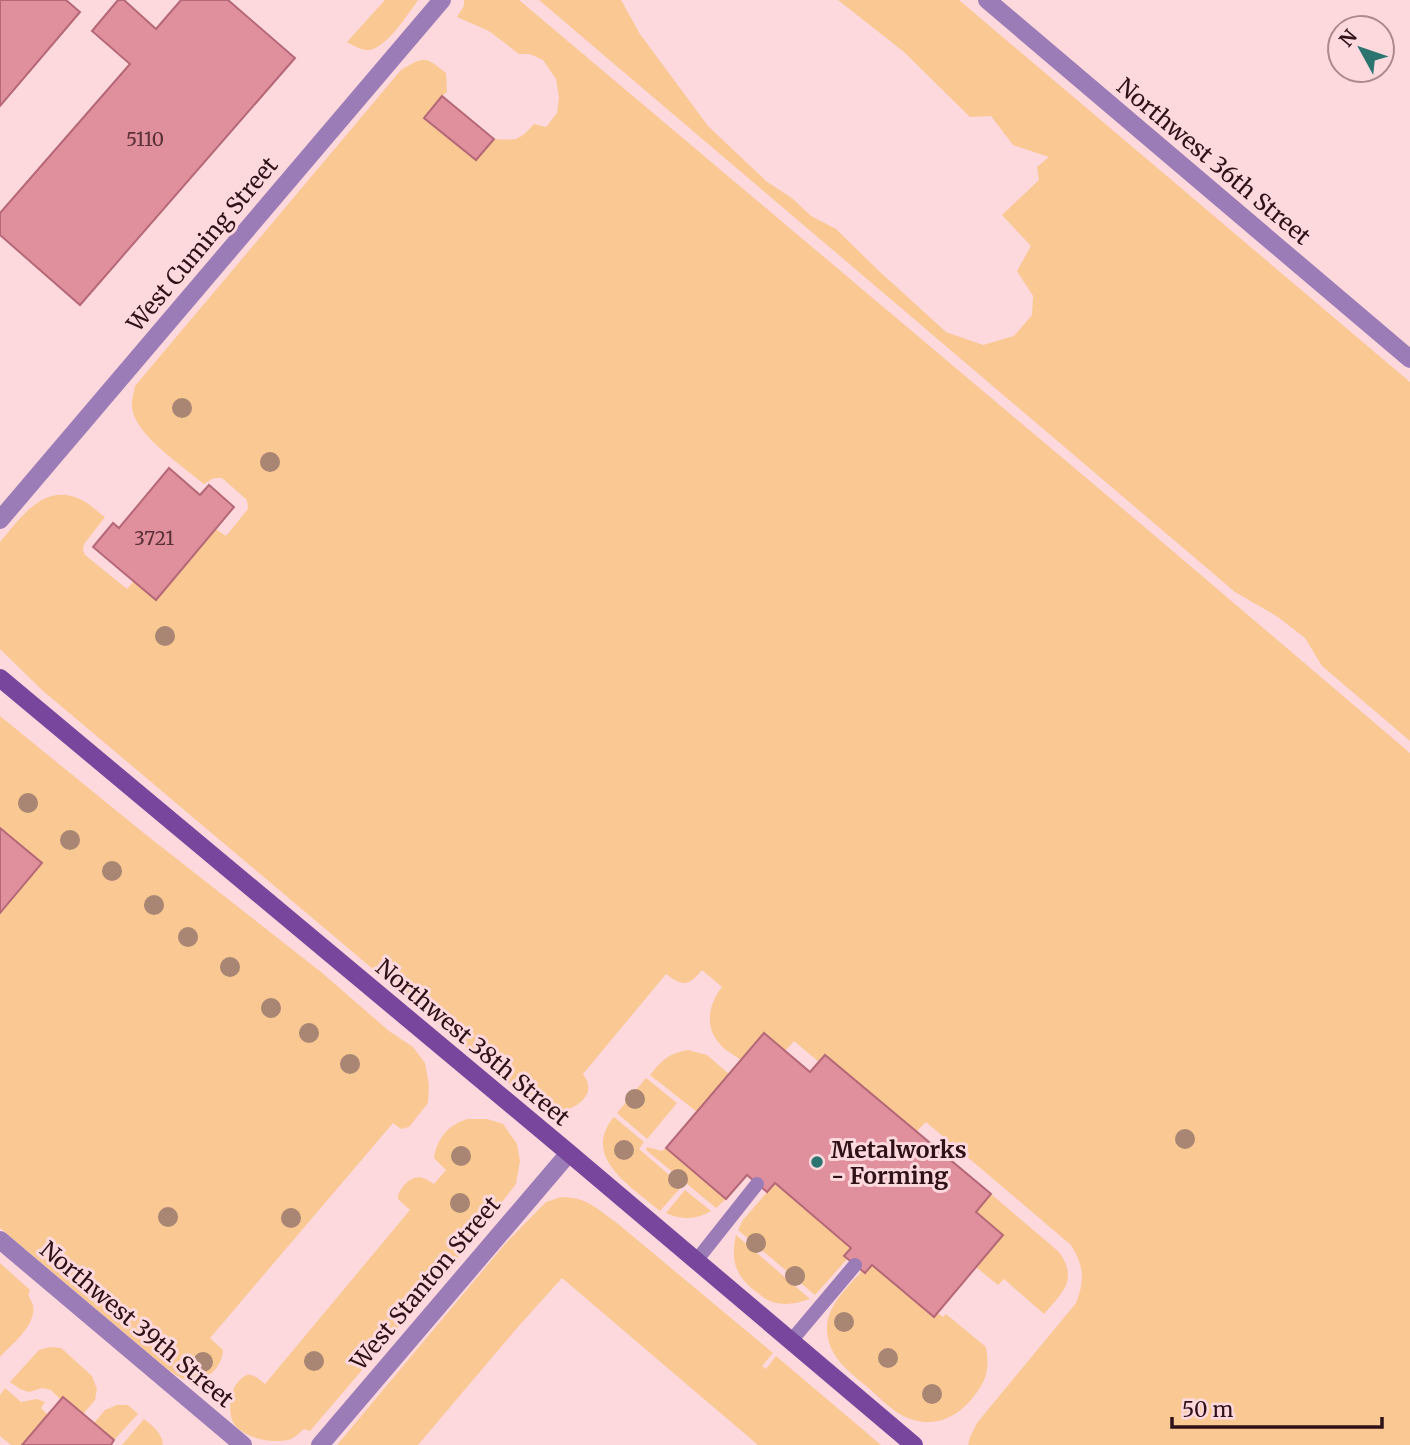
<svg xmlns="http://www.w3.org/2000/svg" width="1410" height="1445" viewBox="0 0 1410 1445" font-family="Merriweather,serif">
<rect width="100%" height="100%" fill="#fdd9de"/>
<path fill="#f9c893" d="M 385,0 L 418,0 C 408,14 386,49 368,50 C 360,50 354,46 347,42 Z
M 464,0 L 519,0 L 1148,530 L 1410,753 L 1410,1445 L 968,1445 L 970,1437 L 977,1423 L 1076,1303 C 1085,1280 1084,1266 1071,1245 L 926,1122 L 916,1132 L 826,1055 L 819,1062 L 794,1041 L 785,1051 L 763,1034 L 741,1060 C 734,1055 724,1050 719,1043 C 704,1025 709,1004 722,987 L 702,970 C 688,987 682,986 666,974 L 583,1074 C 585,1078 588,1081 588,1085 C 591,1101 568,1112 555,1112 C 547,1112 540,1108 533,1104 L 42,690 L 0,649 L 0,542 C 23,515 47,478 87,503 C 93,507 99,513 105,517 L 84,544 L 83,550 L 85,555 L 127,589 L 134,581 L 216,529 L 226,536 L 248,509 L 247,500 L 222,478 L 214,478 L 204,484 C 184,467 135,435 132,408 C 131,401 134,393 135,386 L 401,70 C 425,56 424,56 446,73 L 447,92 L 442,96 L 424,118 L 475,160 L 494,139 C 516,140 518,142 534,124 L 546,127 L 557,113 L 559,97 L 556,79 L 543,60 L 530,54 L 519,54 L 489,31 L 457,17 L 464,6 Z
M 539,0 L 621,0 L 640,34 L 708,126 L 766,181 L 793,199 L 811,216 L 836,229 L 879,271 L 946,332 L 983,345 L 1014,336 L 1032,315 L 1033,296 L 1017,271 L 1031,246 L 1002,215 L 1039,180 L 1037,167 L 1049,157 L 1013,145 L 991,116 L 970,117 L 904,52 L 838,0 L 959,0 L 1410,382 L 1410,741 L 1322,666 L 1305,638 L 1278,617 L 1235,592 Z
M 0,716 L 145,834 L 321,972 L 389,1031 L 413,1047 L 425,1063 L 429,1085 L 428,1103 L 409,1127 L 401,1129 L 393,1123 L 210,1338 L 223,1350 C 222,1368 206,1383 187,1380 C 180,1379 172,1372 167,1369 L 0,1228 Z
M 688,1050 L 707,1055 L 729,1074 L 697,1112 L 650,1075 C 663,1059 668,1054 688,1050 Z
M 646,1078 L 677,1103 L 647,1139 L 617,1113 Z
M 614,1117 L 644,1142 L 639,1149 L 682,1186 L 660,1211 C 632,1187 580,1157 614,1117 Z
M 468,1119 L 487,1119 L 503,1124 L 517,1144 L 520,1161 L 516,1184 L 467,1247 L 310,1431 L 304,1429 C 300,1432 296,1437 291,1439 C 275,1445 239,1438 232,1420 C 228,1406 230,1388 241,1379 C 245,1376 246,1374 251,1375 C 256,1376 261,1381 265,1384 L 410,1210 L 398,1199 C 398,1189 411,1174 423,1178 C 427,1179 430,1182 434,1184 L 446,1170 L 434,1158 C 437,1138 449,1124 468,1119 Z
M 647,1147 L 662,1151 L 666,1148 L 726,1199 L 716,1208 L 646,1150 Z
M 775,1183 L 851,1248 L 847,1259 L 815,1295 L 738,1230 L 743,1220 Z
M 685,1190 L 711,1211 C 697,1220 681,1220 666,1213 Z
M 991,1194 L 1059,1252 C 1079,1280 1062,1293 1044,1314 L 1004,1279 L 998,1285 L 976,1267 L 976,1212 Z
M 561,1197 C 587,1197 597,1209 617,1223 L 773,1353 L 762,1366 L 766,1369 L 776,1356 L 881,1445 L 758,1445 L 562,1278 L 517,1328 L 418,1445 L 337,1445 L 505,1244 L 546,1202 Z
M 736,1235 L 810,1299 C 799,1302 789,1306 777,1303 C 770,1302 763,1298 758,1293 C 736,1277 730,1262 736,1235 Z
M 0,1263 L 30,1290 L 28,1295 C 30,1299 32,1302 33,1305 C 37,1325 12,1344 0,1357 Z
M 872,1265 L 933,1316 L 937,1313 L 943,1317 L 946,1314 L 986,1347 C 990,1372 986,1382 970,1401 C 951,1423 924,1429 898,1413 C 886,1405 876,1394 865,1385 C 847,1370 828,1356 827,1330 C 826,1306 848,1287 862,1271 L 865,1273 Z
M 50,1347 L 61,1348 L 92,1376 L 97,1389 L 95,1400 L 83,1414 L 64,1397 L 61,1400 L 51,1390 L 42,1388 L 29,1392 L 20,1389 L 10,1382 L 39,1350 Z
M 5,1388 L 21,1402 L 37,1399 L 45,1402 L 41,1408 L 48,1415 L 22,1445 L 11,1445 L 0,1436 L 0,1395 Z
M 117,1405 L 128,1405 L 138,1414 L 114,1440 L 94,1423 L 105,1410 Z
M 144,1419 C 153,1426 162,1433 163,1445 L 122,1445 Z"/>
<path fill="#e08f9d" stroke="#b56877" stroke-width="2" d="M 0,0 L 66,0 L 80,12 L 0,106 Z
M 118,0 L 124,0 L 156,29 L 181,0 L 228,0 L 295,58 L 80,305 L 0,235 L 0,213 L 130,64 L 92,31 Z
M 442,96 L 494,139 L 476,160 L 424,118 Z
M 169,468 L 200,495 L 209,485 L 234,507 L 156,600 L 93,547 L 113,523 L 119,528 Z
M 0,828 L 42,863 L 0,913 Z
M 764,1033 L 810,1072 L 825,1055 L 991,1194 L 976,1212 L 1003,1235 L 934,1317 L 872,1265 L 865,1273 L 844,1256 L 851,1248 L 775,1183 L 767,1192 L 747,1175 L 726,1199 L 666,1148 Z
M 63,1397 L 114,1440 L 111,1445 L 22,1445 Z"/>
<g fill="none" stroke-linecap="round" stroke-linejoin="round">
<path stroke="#9b7cb6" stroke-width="14" d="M 696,1261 L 757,1184
M 791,1341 L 855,1265"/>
<path stroke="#9b7cb6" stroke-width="18" d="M 987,0 L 1410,359
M 0,520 L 442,0
M 0,1240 L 243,1445
M 320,1445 L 569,1153"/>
<path stroke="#78479d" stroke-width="18" d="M 0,678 L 569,1153 L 914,1445"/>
</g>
<g fill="#a88673">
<circle cx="182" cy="408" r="10"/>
<circle cx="270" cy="462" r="10"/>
<circle cx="165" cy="636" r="10"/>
<circle cx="28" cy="803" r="10"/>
<circle cx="70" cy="840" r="10"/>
<circle cx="112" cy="871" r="10"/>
<circle cx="154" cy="905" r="10"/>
<circle cx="188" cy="937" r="10"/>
<circle cx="230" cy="967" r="10"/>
<circle cx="271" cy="1008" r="10"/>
<circle cx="309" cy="1033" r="10"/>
<circle cx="350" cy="1064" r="10"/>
<circle cx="635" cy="1099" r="10"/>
<circle cx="1185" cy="1139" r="10"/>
<circle cx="624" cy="1150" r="10"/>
<circle cx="461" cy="1156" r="10"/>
<circle cx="678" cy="1179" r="10"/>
<circle cx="460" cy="1203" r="10"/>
<circle cx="168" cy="1217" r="10"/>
<circle cx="291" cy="1218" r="10"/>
<circle cx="756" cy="1243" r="10"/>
<circle cx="795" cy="1276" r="10"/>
<circle cx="844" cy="1322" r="10"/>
<circle cx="888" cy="1358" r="10"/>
<circle cx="314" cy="1361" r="10"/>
<circle cx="203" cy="1362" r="10"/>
<circle cx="932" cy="1394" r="10"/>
</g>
<circle fill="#2b746f" stroke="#fdd9de" stroke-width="2.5" cx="817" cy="1162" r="7"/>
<g text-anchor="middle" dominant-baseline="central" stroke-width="6" stroke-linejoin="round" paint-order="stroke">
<g font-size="19" fill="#5b3039">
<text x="145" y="139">5110</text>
<text x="154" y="538">3721</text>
</g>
<g font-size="23" fill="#2f1118" stroke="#fdd9de">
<text transform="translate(1214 161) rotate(40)">Northwest 36th Street</text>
<text transform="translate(202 244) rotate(-50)">West Cuming Street</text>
<text transform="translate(473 1042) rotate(40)">Northwest 38th Street</text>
<text transform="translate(425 1283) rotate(-50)">West Stanton Street</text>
<text transform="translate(137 1324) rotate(40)">Northwest 39th Street</text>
</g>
<g font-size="23" font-weight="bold" fill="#2f1118" stroke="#fdd9de" text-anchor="start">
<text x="831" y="1149">Metalworks<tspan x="831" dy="26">- Forming</tspan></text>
</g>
</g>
<g transform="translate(1361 49) rotate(310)"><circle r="33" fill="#fdd9de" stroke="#ab898f" stroke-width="2"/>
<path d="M0-5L12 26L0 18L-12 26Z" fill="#2b746f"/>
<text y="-10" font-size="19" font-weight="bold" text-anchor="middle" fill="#2f1118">N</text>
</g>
<path d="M1172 1417v10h210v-10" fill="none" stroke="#2f1118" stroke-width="3.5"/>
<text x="1182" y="1417" font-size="21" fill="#2f1118" stroke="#fdd9de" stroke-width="5" paint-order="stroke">50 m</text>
</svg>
